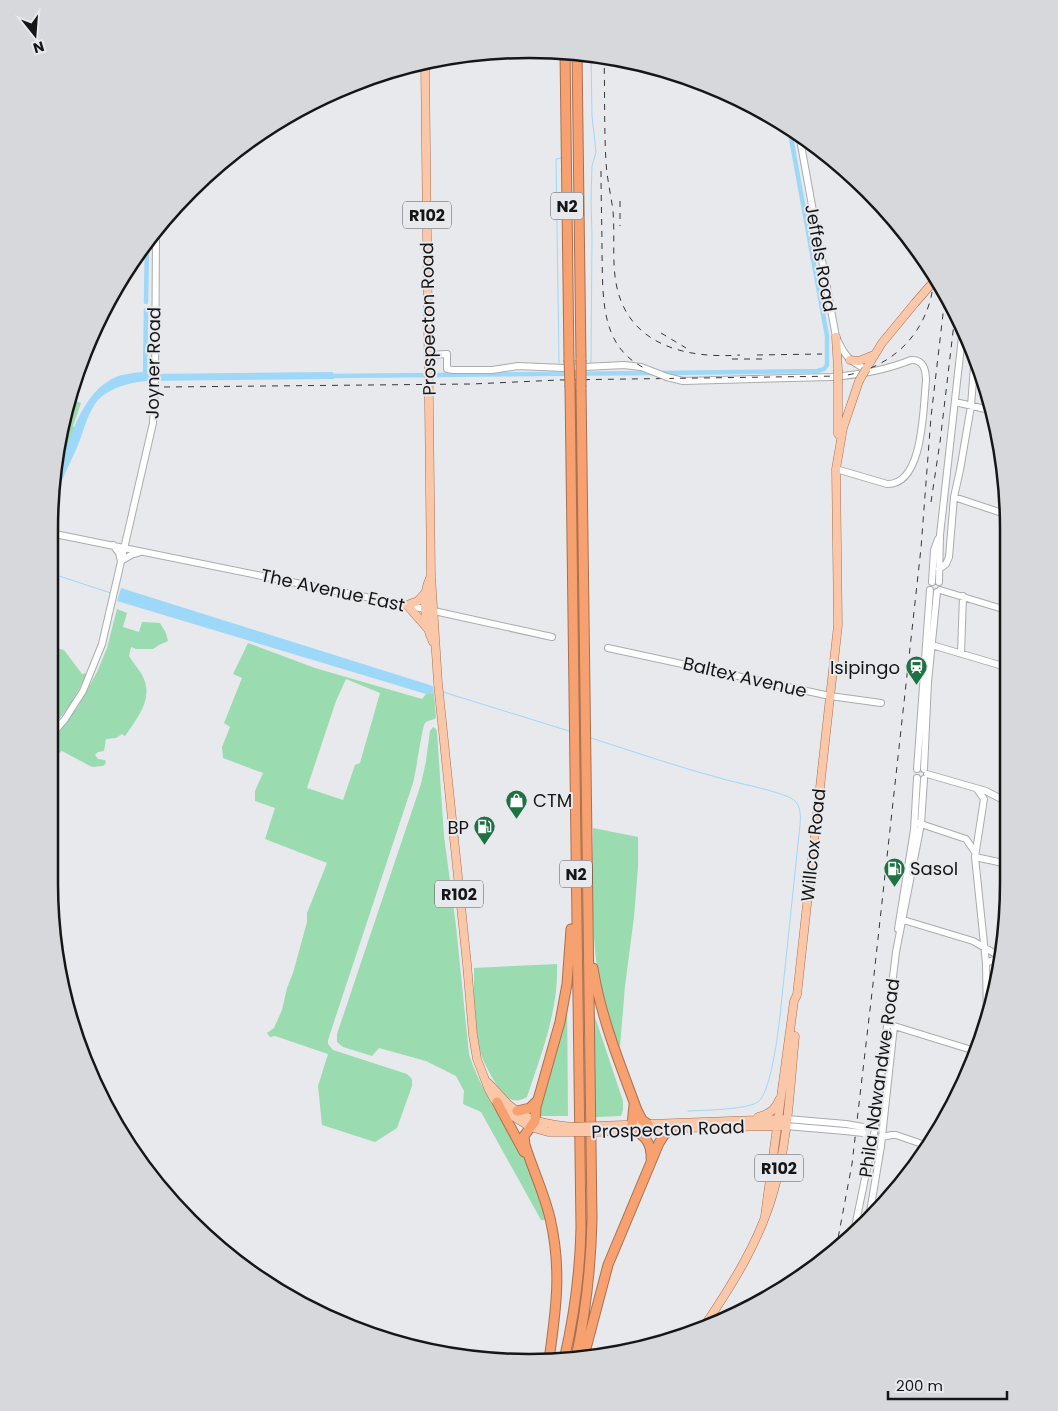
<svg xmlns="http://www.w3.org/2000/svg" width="1058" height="1411" viewBox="0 0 1058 1411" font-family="Poppins,sans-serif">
<rect width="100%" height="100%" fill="#e8e9ed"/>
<path fill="#9adbaf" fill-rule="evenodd" d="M 68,398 L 81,403 L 73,426 L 75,428 L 50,496 L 65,405 Z
M 117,609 L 127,613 L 123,627 L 139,632 L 142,622 L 160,623 L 166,633 L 168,641 L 159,645 L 153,649 L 136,649 L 131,647 L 129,656 C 133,663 139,669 142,675 C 155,698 137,718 125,736 L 122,734 L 116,738 L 106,739 L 104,751 L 98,752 L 95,755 L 98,759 L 105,760 L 106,763 L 103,766 L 92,767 L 62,751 L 49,760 L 49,744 L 78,707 L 97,672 L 107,648 Z
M 248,643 L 315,668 L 422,699 L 426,694 L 434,694 L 436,718 C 433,720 428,720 425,723 C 422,727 416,773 413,783 L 328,1040 L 328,1044 L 333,1050 L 407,1074 L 412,1079 L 412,1086 L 397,1128 L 375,1142 L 322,1125 L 318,1086 L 328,1054 L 275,1036 L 270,1037 L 267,1033 L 274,1028 L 282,1010 L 287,988 L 293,973 L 307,922 L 307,913 L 327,863 L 265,839 L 275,808 L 255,801 L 255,791 L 263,773 L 223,758 L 222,747 L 230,727 L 224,723 L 242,678 L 233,674 ZM 346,679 L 380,693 L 360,763 L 355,765 L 343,800 L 307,788 L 336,701 Z
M 49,646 L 64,650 L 82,674 L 88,673 L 70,705 L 49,732 Z
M 433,727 L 436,729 L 437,732 L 444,836 L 456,926 L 469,1054 C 478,1085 502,1119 518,1147 C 531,1170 539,1195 546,1220 L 541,1220 L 481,1112 L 463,1104 L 464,1091 L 456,1076 L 426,1061 L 379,1048 L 372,1056 L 343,1047 L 337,1042 L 337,1034 L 421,784 L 426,761 L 430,731 Z
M 593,828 L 638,837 L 638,867 L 634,917 L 625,986 L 620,1047 C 616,1038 611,1029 608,1019 C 589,957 593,892 593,828 Z
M 557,964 C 559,1009 541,1055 527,1097 C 522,1100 518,1101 512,1100 C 499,1096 481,1058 478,1045 C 473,1020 474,993 474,968 Z
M 567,993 L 568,1116 L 540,1116 L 536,1107 C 553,1070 559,1032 567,993 Z
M 592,1008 L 623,1101 L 623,1110 L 621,1116 L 596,1117 Z"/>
<path fill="#9ed8f8" d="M 143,372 L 148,374 L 333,372 L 334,379 L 146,381 C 128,383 112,387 99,399 C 88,411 84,430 78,445 C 68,469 55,491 50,517 L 50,498 L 53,486 C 66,452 77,399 110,380 C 120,374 132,373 143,372 Z
M 121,588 L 433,686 L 434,694 L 426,694 L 117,601 Z"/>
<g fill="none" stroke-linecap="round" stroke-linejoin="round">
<path stroke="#9ed8f8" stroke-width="1" d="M 559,363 L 556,159 L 562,158
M 591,363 L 592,236 L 591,200 L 592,166 L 596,152 L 592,116 L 591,53
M 50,573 L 111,593
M 443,692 L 569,731
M 591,738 C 635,752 678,767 723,779 C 737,783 788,793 795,801 C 803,809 800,824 799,834 L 780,1016 C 778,1033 771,1092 758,1102 C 745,1110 705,1110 688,1111"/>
<path stroke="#9ed8f8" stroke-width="4.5" d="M 146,302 L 147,244
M 660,373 L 817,371 L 824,369 L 827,365 L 827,336 L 789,127
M 145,376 L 146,310
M 327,376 L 652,373"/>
<defs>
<path id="minor" d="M 799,134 L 836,337 C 844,354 848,361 866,369
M 428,355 L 447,354 L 447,369 L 453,370 L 492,370 L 518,366 L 564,368 L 624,365 L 641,367 L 649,370
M 667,377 L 683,381 L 831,377 C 858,375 886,370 911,360 C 924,359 926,371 926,381 C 923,407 924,485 887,484 L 836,469
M 955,402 L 990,410
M 954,497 L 1005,514
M 50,533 L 425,609 L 552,637
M 113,545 L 119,553 L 121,561 L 131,555 L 141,552
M 939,569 L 946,564 L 949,557 L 954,497 L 960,470 L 971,406 L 975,353
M 932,582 L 934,550 L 938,539
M 939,582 L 940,535 L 963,328
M 940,590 L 1006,610
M 932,645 L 1006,667
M 608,648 L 830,696 L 881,703
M 961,653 L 963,596
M 49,738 L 65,719 L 83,691 L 102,644 L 153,423 L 155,385 L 156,235
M 917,769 L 930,590
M 924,769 L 928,682 L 937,592
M 927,774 L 986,791 L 1007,802
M 977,789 L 984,799 L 975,857 L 986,963 L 987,1021
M 918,823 L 966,839 L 975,852
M 975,857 L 1008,864
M 900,919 L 973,941 L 1001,957
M 898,929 L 914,830 L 917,778
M 986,963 L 1001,957
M 891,1025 L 975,1051
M 787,1119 L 846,1124
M 786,1126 L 845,1131
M 882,1137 L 892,1135 L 896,1135 L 928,1146
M 869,1218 L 881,1146 L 894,1026
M 854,1232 L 874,1134 L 896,952 L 921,824 L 924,779"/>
<path id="major" d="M 425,62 L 431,576 L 438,683 L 467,964 L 473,1035 L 477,1059 L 489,1090 L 494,1099 L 505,1111 L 530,1127 L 548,1132 L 574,1132
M 836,337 L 838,370
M 850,360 L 859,361 L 874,355
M 866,369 L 882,343 L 915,303
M 838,383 L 838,434
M 430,578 C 422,595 424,624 433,642
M 426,592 L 418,601 L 407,605 L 428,629
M 487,1082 C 495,1089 501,1098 509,1105 C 528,1122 550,1125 574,1127
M 758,1117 C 769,1114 775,1110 779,1100
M 596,1126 L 782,1119
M 596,1132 L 681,1128 L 781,1126
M 765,1216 L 794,1001 L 797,995 L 838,625 L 836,469 L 843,428 L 859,381
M 703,1328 C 732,1285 760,1241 774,1190 C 788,1141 790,1087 795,1036"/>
<path id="highway" d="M 565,52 L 569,360
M 577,52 L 581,360
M 593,968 C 601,1018 620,1064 637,1110 L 642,1120 L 648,1124
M 497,1102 L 524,1152
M 634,1105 L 632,1125 L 634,1131 C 646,1135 652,1146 651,1158
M 517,1111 L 530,1108 L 538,1100
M 584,1356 L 608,1265 L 659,1143 L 664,1135 L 674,1128
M 576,1358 C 586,1311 591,1267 592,1219 L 581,387
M 549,1360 C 556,1310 562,1269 550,1218 C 544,1193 533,1170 525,1145 L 524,1136 L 535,1121 L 536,1107 L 560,1022 L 567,984 L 571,929
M 564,1360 C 574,1317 580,1273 581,1228 L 570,387"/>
</defs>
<use href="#minor" stroke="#aaabaf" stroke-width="8"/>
<use href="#major" stroke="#a87051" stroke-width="9"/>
<use href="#highway" stroke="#a87051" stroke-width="11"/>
<use href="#minor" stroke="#fff" stroke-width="6"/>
<use href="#major" stroke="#fac7a9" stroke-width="8"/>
<use href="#highway" stroke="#f7a170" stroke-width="9"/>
<path stroke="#363637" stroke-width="1" stroke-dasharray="6 6" stroke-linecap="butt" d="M 604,56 C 605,91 604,127 606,162 C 607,179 611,195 613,211 C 615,235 612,260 616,283 C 627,345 686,359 740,355
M 601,171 C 601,198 602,225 602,252 C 603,307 600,359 666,376
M 620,201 L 620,226
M 661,333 L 686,348
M 757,355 L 822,354
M 732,359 L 765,359
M 164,387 L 472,384 L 559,380 L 842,376 C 894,368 930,331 934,278
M 931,502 L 940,442 L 955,315
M 836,1249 L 852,1164 L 873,984 L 921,548 L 931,417 L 945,297"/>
<defs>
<path id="minor-bridge" d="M 649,370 L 667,377
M 846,1124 L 863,1127
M 845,1131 L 863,1133"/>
<path id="major-bridge" d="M 915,303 L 935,280
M 859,381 L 866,369
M 838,383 L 838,370
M 574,1127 L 596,1126
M 574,1132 L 596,1132"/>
<path id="highway-bridge" d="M 569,360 L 570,387
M 581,360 L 581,387"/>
</defs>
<use href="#minor-bridge" stroke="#aaabaf" stroke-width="8" stroke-linecap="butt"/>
<use href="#major-bridge" stroke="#a87051" stroke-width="9" stroke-linecap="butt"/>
<use href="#highway-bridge" stroke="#a87051" stroke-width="11" stroke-linecap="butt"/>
<use href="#minor-bridge" stroke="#fff" stroke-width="6"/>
<use href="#major-bridge" stroke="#fac7a9" stroke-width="8"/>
<use href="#highway-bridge" stroke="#f7a170" stroke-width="9"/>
</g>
<defs>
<symbol id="station-pin" viewBox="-11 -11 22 30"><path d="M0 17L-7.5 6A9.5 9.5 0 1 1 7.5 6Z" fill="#1e7142" stroke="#e8e9ed"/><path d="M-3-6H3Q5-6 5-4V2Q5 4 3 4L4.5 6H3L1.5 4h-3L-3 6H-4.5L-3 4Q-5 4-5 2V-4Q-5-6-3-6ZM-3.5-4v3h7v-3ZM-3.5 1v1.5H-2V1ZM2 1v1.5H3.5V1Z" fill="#fff"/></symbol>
<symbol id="shop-pin" viewBox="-11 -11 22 30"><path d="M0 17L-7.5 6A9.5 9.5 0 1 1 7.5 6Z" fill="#1e7142" stroke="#e8e9ed"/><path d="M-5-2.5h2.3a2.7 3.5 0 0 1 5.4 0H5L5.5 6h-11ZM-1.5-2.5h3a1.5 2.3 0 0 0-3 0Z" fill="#fff"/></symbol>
<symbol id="fuel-pin" viewBox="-11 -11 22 30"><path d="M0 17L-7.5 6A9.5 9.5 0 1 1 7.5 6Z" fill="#1e7142" stroke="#e8e9ed"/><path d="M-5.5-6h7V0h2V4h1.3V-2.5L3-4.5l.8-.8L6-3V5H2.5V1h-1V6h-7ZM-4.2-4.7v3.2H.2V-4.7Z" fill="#fff"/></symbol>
</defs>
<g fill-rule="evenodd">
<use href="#station-pin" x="904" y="654" width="25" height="34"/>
<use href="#shop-pin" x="504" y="788" width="25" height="34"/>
<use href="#fuel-pin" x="472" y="814" width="25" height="34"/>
<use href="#fuel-pin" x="882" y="856" width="25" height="34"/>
</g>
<g text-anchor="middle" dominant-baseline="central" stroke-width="4" stroke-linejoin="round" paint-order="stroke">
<g fill="#e8e9ed" stroke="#555557" stroke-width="1">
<rect x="551" y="192.5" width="32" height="27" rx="4"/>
<rect x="403" y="201.5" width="48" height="27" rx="4"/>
<rect x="560" y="860.5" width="32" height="27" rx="4"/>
<rect x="435" y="880.5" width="48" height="27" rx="4"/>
<rect x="755" y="1154.5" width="48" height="27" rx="4"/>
</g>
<g font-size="16" font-weight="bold" fill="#161617">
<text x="567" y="206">N2</text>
<text x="427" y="215">R102</text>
<text x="576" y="874">N2</text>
<text x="459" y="894">R102</text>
<text x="779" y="1168">R102</text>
</g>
<g font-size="18" fill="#161617" stroke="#e8e9ed">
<text transform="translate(821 258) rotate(80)">Jeffels Road</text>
<text transform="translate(428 319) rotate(-91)">Prospecton Road</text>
<text transform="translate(153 363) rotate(-89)">Joyner Road</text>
<text transform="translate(333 590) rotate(12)">The Avenue East</text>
<text transform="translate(745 677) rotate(13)">Baltex Avenue</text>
<text transform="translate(813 845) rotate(-84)">Willcox Road</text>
<text transform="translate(879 1078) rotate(-82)">Phila Ndwandwe Road</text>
<text transform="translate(668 1129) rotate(-2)">Prospecton Road</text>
</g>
<g font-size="18" fill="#161617" stroke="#e8e9ed" text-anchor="end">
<text x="900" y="667">Isipingo</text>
<text x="533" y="800" text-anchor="start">CTM</text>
<text x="469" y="827">BP</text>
<text x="910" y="868" text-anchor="start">Sasol</text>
</g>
</g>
<path d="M0 0H1058V1411H0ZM529 58H529A471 471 0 0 1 1000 529V883A471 471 0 0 1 529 1354H529A471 471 0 0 1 58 883V529A471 471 0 0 1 529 58Z" fill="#d7d8dc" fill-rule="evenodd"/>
<path fill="none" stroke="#161617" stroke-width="2.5" d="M529 58H529A471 471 0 0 1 1000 529V883A471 471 0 0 1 529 1354H529A471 471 0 0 1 58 883V529A471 471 0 0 1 529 58Z"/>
<g transform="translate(35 35) rotate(163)" stroke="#e8e9ed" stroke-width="4" paint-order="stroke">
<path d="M0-4L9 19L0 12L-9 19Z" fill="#161617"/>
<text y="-8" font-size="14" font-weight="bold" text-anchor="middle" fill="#161617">N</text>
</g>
<path d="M888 1391v8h119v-8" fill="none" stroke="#161617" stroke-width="2.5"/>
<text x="896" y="1391" font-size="15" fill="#161617" stroke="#e8e9ed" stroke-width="4" paint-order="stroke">200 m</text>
</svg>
